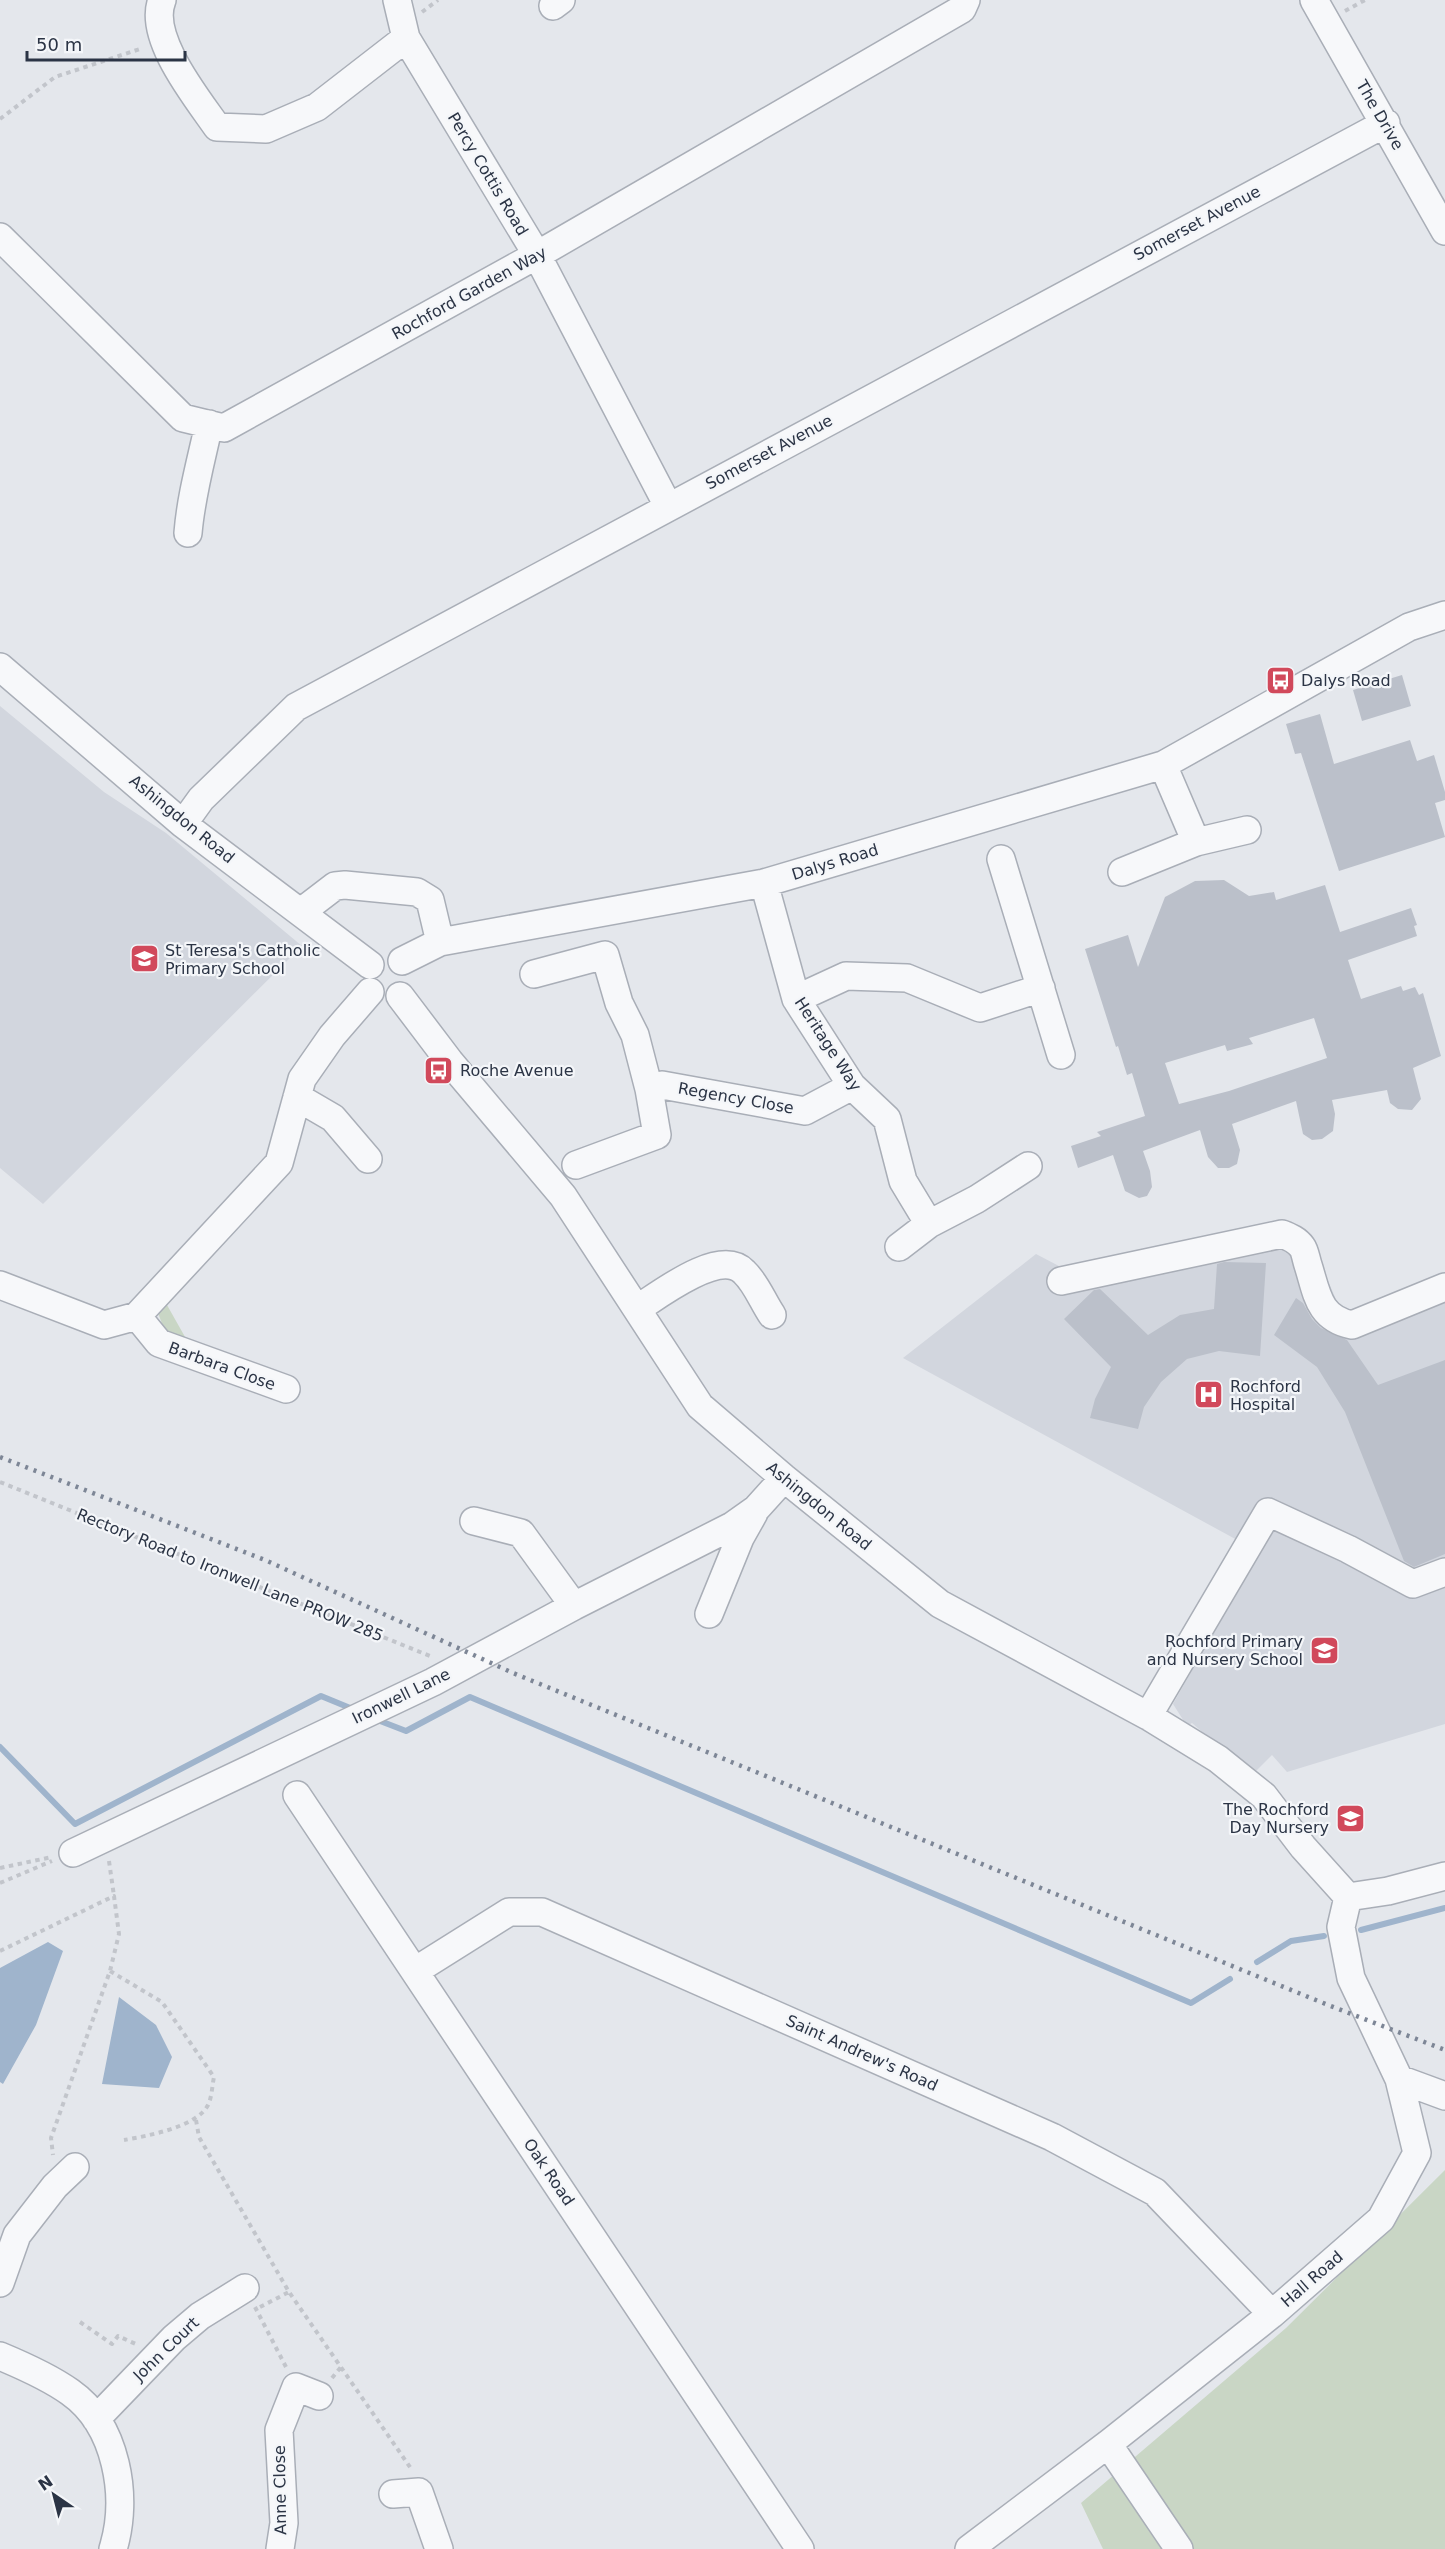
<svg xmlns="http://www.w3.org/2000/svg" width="1445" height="2549" viewBox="0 0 1445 2549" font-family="'DejaVu Sans',sans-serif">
<rect width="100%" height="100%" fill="#e4e7ec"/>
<path fill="#d2d6de" d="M 0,706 L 104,792 L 166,833 L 302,946 L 43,1204 L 0,1168 Z
M 1306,1230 L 1351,1334 L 1445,1289 L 1445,1724 L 1287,1772 L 1272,1755 L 1252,1775 L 1192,1723 L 1187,1726 L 1173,1704 L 1260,1549 L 1250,1547 L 903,1358 L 1036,1254 L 1078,1276 Z"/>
<path fill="#c9d6c5" d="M 163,1300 L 167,1305 L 189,1344 L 166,1334 L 158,1313 Z
M 1445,2170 L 1445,2549 L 1103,2549 L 1081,2503 L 1286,2328 Z"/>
<path fill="#9fb4cc" d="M 48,1942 L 63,1951 L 36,2025 L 3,2084 L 0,2082 L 0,1968 Z
M 119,1997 L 156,2025 L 172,2057 L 159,2088 L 102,2084 Z"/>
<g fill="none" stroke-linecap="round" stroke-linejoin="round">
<path stroke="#9fb4cc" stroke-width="6" d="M 375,1719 L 406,1731 L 470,1697 L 1191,2003 L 1230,1979
M 0,1747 L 75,1824 L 321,1696 L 355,1710
M 1361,1930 L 1445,1908
M 1257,1962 L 1291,1941 L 1324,1936"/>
</g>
<path fill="#bbc0ca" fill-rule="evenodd" d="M 1402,675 L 1411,706 L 1362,721 L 1353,690 Z
M 1320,714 L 1334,764 L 1410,740 L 1417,761 L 1434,755 L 1445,792 L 1445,800 L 1435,803 L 1445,837 L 1339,871 L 1301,753 L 1295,754 L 1286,724 Z
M 1224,880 L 1249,896 L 1274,892 L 1276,900 L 1325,885 L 1340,932 L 1411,908 L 1417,925 L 1414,926 L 1417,936 L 1348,960 L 1361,999 L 1401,986 L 1403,991 L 1415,987 L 1419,995 L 1423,993 L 1441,1056 L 1413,1068 L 1421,1099 L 1412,1110 L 1398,1109 L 1390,1103 L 1387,1090 L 1332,1100 L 1335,1114 L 1333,1131 L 1322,1139 L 1312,1140 L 1303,1134 L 1296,1101 L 1232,1124 L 1240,1150 L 1237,1164 L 1229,1168 L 1218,1168 L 1208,1157 L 1200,1130 L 1143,1151 L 1150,1171 L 1152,1187 L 1147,1196 L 1139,1198 L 1125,1191 L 1113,1155 L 1078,1168 L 1071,1146 L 1101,1136 L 1097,1132 L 1145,1116 L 1132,1073 L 1127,1075 L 1118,1046 L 1116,1047 L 1085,949 L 1128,935 L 1138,967 L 1165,897 L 1195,881 ZM 1314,1018 L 1327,1058 L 1229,1091 L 1179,1104 L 1165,1063 L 1225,1045 L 1227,1051 L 1253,1044 L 1249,1038 Z
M 1224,1262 L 1266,1263 L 1260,1356 L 1219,1351 L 1187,1359 L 1161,1382 L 1144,1407 L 1138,1429 L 1090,1418 L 1095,1399 L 1111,1367 L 1064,1319 L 1094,1290 L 1100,1289 L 1148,1335 L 1180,1315 L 1214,1309 L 1217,1264 Z
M 1296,1298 L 1303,1303 L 1312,1319 L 1321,1328 L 1347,1340 L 1378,1385 L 1445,1360 L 1445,1554 L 1414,1567 L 1404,1561 L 1345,1412 L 1317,1367 L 1274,1335 Z"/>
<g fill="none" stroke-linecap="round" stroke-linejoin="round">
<defs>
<path id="minor" d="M 162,0 C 147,37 197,98 217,127 L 266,129 L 317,107 L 406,38
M 397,0 L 406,38 L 537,255 L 668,506
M 1314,0 L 1445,231
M 553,6 L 561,0
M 0,237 L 183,418 L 224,428 L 537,255 L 962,9 L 966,0
M 188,533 C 191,496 201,461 209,424
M 0,667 L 183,824 L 370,965
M 1163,765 L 1196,842
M 183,824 L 201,799 L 296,707 L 1386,123
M 1001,859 L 1061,1055
M 1122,872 L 1196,842 L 1247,830
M 764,883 L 796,999 L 852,1086 L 887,1119 L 903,1181 L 929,1224
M 301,912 L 335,886 L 345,885 L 417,892 L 430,900 L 440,942
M 402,961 L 440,942 L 764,883 L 1163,765 L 1409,627 L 1445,615
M 534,974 L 605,955 L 619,1003 L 635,1035 L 649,1089 L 657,1135 L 576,1165
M 400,996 L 450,1062 L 563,1196 L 700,1406 L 784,1478 L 940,1604 L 1148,1716 L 1218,1759 L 1264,1796 L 1303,1847 L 1348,1897
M 796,999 L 846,976 L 907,978 L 980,1008 L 1041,988
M 649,1089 L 662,1085 L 805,1111 L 852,1086
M 297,1097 L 333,1118 L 368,1159
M 899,1247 L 929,1224 L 977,1199 L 1028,1166
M 1061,1281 L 1282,1234 C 1290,1237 1297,1240 1302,1247 C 1305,1251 1306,1259 1308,1265 C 1317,1293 1318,1318 1352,1325 L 1445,1287
M 0,1285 L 104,1325 L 137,1316 L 159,1343 L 286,1389
M 637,1309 C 659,1295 720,1247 744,1272 C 756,1283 763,1302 772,1315
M 137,1316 L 279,1163 L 302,1079 L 332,1036 L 370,992
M 474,1521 L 521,1533 L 574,1606
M 709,1614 L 740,1538 L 754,1513
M 1148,1716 L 1268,1512 L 1348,1549 L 1413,1584 L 1445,1572
M 297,1795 L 800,2549
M 73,1853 L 433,1682 L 574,1606 L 732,1526 L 756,1509 L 784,1478
M 1348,1897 L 1388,1891 L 1445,1876
M 415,1971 L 509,1912 L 542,1912 L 1052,2137 L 1155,2192 L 1272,2314
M 1399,2079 L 1445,2096
M 0,2283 L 17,2235 L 55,2186 L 75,2167
M 0,2356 C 24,2366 49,2377 70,2392 C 117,2425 129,2497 113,2549
M 96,2419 L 174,2338 L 200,2316 L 245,2288
M 1108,2444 L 1179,2549
M 393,2494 L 419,2492 L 439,2549
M 280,2549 L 284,2523 L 279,2430 L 296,2387 L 319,2396
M 969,2549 L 1108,2444 L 1272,2314 L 1381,2219 L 1417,2153 L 1399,2079 L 1351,1978 L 1341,1927 L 1348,1897"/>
</defs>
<use href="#minor" stroke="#a9aeb7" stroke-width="30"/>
<path stroke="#c2c5cb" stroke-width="4" stroke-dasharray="4.5 4.5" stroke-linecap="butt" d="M 1345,11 L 1365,0
M 422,12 L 438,0
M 0,119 L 55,77 L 143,48
M 0,1482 L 430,1656
M 109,1861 L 114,1896
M 0,1868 L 52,1857
M 0,1883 L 52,1861
M 0,1951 L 114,1896 L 119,1934 L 110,1971 L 51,2138 L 53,2155
M 110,1971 L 162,2002 L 214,2077 C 212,2086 212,2097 208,2105 C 197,2127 147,2136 124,2140
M 196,2120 L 199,2137 L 289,2292 L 412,2470
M 255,2307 L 286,2367
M 260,2307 L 289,2292
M 80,2322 L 112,2344 L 118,2336 L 138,2345
M 332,2378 L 341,2367"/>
<use href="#minor" stroke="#f7f8fa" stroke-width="27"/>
<path stroke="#7d8696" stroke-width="4.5" stroke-dasharray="3 6" stroke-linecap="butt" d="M 0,1457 L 265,1560 L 513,1673 L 1328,2005 L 1445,2050"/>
</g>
<defs>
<symbol id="bus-square" viewBox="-11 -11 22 22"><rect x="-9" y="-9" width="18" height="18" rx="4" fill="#d1495b" stroke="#f4f6f9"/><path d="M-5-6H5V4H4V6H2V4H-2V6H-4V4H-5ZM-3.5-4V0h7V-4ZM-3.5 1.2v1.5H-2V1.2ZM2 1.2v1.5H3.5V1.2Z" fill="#fff"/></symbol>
<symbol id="school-square" viewBox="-11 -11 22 22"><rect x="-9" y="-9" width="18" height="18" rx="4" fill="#d1495b" stroke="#f4f6f9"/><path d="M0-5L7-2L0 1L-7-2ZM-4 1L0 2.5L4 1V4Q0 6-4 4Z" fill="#fff"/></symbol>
<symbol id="hospital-square" viewBox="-11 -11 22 22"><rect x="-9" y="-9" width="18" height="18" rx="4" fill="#d1495b" stroke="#f4f6f9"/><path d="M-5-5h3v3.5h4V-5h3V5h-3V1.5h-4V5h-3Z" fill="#fff"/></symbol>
</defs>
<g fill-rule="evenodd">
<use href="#bus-square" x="1264" y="664" width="33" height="33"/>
<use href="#school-square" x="128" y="942" width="33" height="33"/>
<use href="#bus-square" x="422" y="1054" width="33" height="33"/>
<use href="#hospital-square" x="1192" y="1378" width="33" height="33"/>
<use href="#school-square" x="1308" y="1634" width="33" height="33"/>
<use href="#school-square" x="1334" y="1802" width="33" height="33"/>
</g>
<g text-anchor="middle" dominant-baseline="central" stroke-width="4.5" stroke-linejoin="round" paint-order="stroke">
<g font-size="16" fill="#2b3445" stroke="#f4f6f9">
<text transform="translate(1380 115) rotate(60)">The Drive</text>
<text transform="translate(488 174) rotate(59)">Percy Cottis Road</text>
<text transform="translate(1197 223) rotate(-28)">Somerset Avenue</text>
<text transform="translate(469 293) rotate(-29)">Rochford Garden Way</text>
<text transform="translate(769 452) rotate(-28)">Somerset Avenue</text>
<text transform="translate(182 819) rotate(39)">Ashingdon Road</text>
<text transform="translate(835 862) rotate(-17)">Dalys Road</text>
<text transform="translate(828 1044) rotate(57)">Heritage Way</text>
<text transform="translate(736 1098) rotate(10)">Regency Close</text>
<text transform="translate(222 1366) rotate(20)">Barbara Close</text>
<text transform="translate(819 1506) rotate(39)">Ashingdon Road</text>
<text transform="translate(230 1575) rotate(22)">Rectory Road to Ironwell Lane PROW 285</text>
<text transform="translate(401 1696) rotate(-26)">Ironwell Lane</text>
<text transform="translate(862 2053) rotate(24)">Saint Andrew's Road</text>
<text transform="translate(549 2172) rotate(56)">Oak Road</text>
<text transform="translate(1312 2279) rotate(-41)">Hall Road</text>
<text transform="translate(166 2349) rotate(-44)">John Court</text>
<text transform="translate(280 2490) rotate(-91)">Anne Close</text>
</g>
<g font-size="16" fill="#2b3445" stroke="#f4f6f9" text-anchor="start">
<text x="1301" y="680">Dalys Road</text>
<text x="165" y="950">St Teresa's Catholic<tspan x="165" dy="18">Primary School</tspan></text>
<text x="460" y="1070">Roche Avenue</text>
<text x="1230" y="1386">Rochford<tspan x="1230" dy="18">Hospital</tspan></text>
<text x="1303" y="1641" text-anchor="end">Rochford Primary<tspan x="1303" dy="18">and Nursery School</tspan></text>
<text x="1329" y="1809" text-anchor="end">The Rochford<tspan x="1329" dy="18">Day Nursery</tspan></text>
</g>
</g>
<g transform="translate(54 2495) rotate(325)" stroke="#f4f6f9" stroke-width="4.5" paint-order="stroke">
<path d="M0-4.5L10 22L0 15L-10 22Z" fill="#2b3445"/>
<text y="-9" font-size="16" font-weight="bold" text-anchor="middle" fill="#2b3445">N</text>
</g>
<path d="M27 51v9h158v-9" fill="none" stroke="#2b3445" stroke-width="3"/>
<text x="36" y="51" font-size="18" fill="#2b3445" stroke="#f4f6f9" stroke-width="4.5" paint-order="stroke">50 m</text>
</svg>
